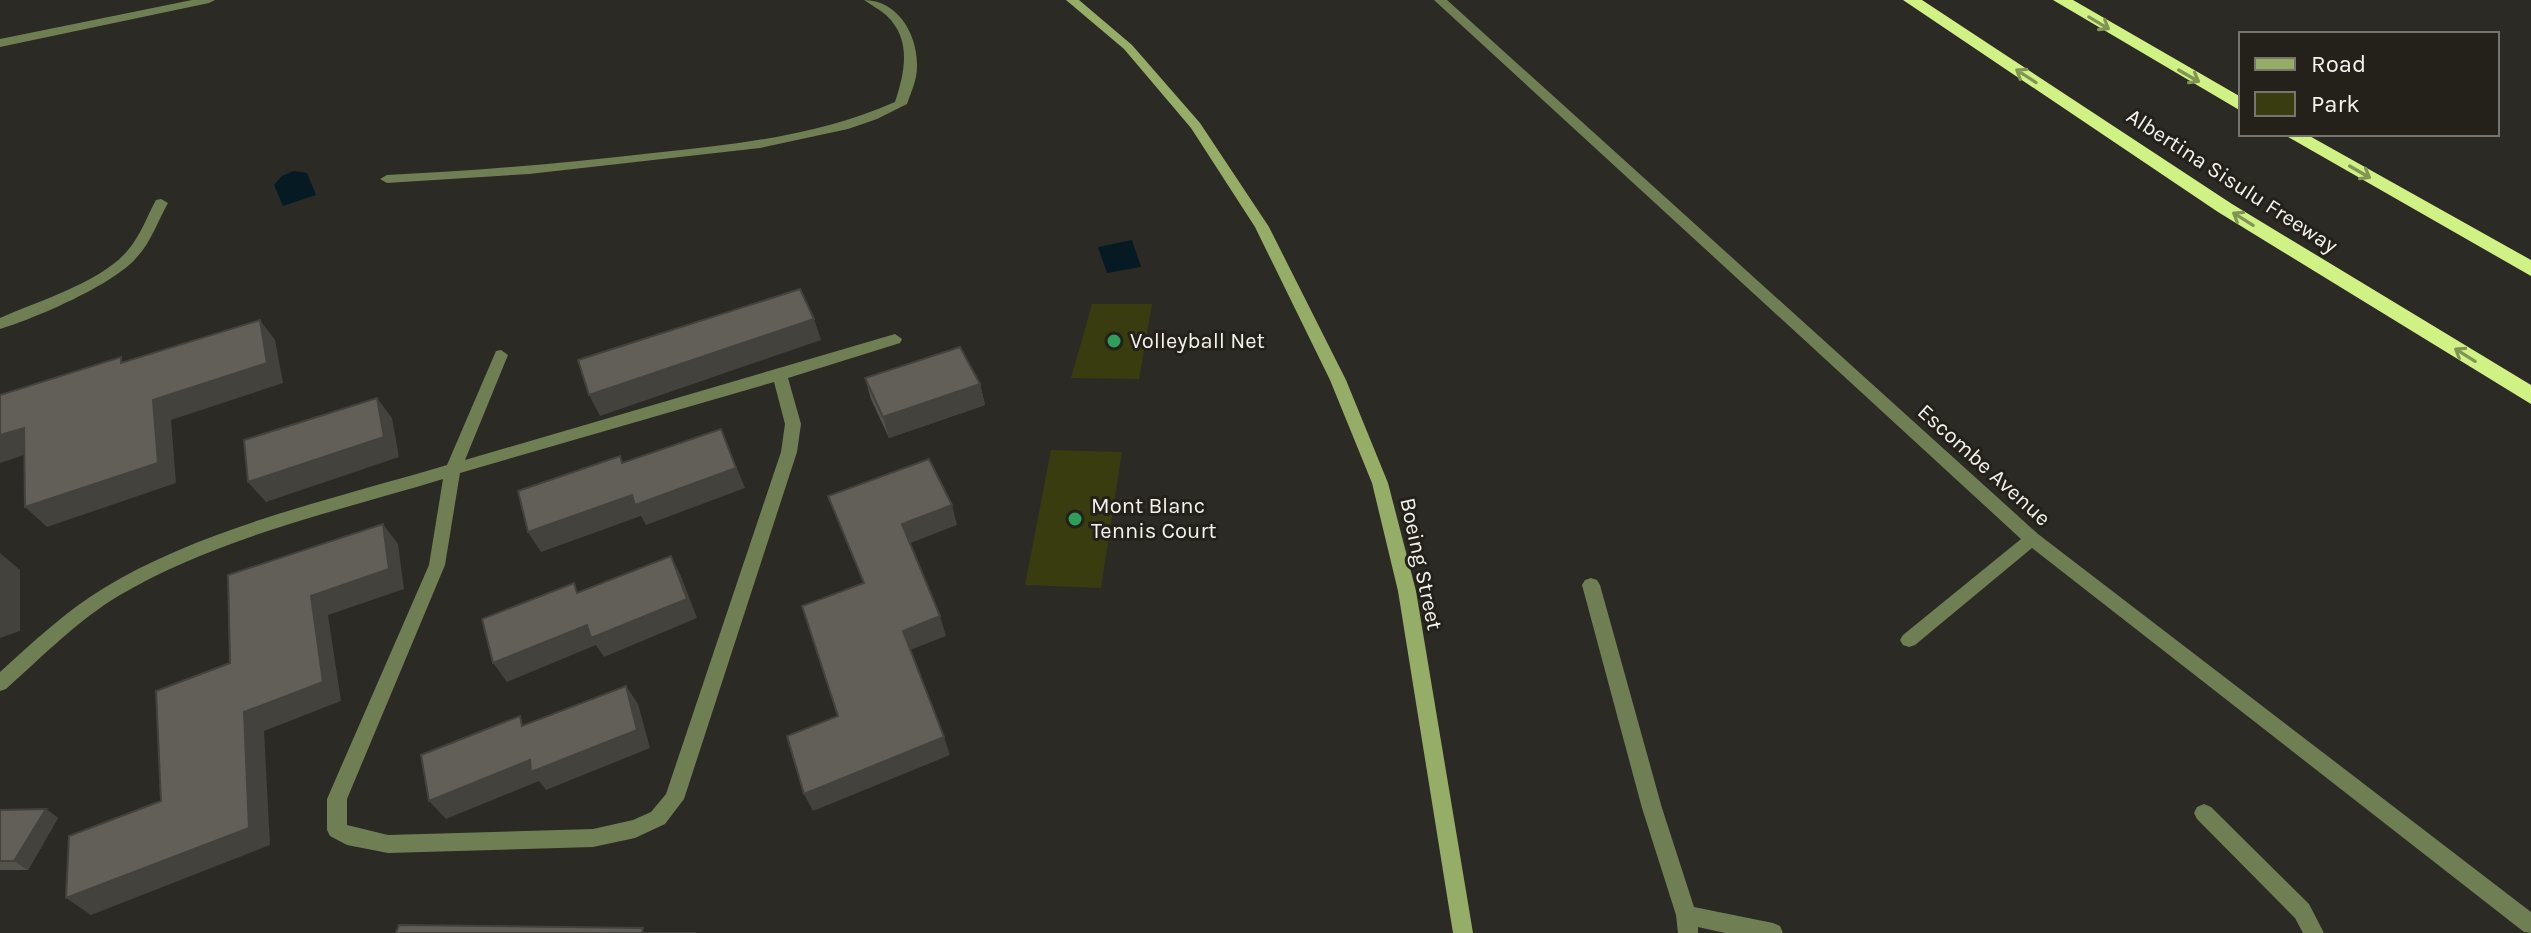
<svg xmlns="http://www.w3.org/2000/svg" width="2531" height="933" viewBox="0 0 2531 933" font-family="Karla,sans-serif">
<rect width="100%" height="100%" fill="#2c2a24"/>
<path fill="#383c0f" d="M 1092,304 L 1152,304 L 1139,379 L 1071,378 Z
M 1051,450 L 1122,452 L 1101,588 L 1025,585 Z"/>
<path fill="#061a24" d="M 294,171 L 307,173 L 316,195 L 283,206 L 274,185 L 282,176 Z
M 1132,240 L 1141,267 L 1107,273 L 1098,247 Z"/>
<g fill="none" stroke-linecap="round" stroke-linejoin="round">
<path fill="#6f7e53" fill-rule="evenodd" d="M 161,199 L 168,203 C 158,221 151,242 137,257 C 115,284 34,319 0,329 L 0,318 C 38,301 102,282 128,250 C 141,235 147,216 156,200 Z"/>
<path fill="#6f7e53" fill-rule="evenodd" d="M 192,0 L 215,0 L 209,3 L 0,47 L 0,39 Z
M 864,0 C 898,0 918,35 917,67 C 917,80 911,92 907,104 L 877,119 L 848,129 L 760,148 L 529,174 L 387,183 L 380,179 L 387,175 C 476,171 565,163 653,153 C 737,144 818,136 895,102 C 905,72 912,39 886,15 C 879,9 871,5 864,0 Z
M 1434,0 L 1447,0 L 2038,534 L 2531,912 L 2531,933 L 2524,932 L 2032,548 L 1915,645 L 1909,647 L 1903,645 L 1900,640 L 1903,635 L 2021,539 Z
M 895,334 L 902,339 L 900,343 L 788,378 L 801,424 L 797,452 L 684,799 L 665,824 L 635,838 L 593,847 L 388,853 L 347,845 L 330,836 L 327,830 L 327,799 L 429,565 L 443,479 C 335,512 219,537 120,595 C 78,620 43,656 6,689 L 0,691 L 0,672 C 33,642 66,611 104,588 C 201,528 337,498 447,465 L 496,351 L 501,350 L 508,355 L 465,460 ZM 774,382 L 785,424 L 781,452 L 666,794 L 651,812 L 633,820 L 593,829 L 388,835 L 347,825 L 347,799 L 445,565 L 460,473 Z
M 1591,578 L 1597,580 L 1600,585 L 1662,808 L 1694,907 L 1773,923 L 1780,926 L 1783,933 L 1725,933 L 1698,927 L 1698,933 L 1678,933 L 1676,915 L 1642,808 L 1582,585 L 1585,580 Z
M 2204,804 L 2211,807 L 2309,904 L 2324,933 L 2303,933 L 2295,918 L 2197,819 L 2194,813 L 2197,807 Z"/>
<path fill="#96ad67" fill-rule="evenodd" d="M 1066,0 L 1079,0 L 1132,45 L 1200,123 L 1269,227 L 1346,380 L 1388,483 L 1416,591 L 1473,933 L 1453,933 L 1398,591 L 1372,483 L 1330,380 L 1255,227 L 1191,128 L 1124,49 Z"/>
<path fill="#d0f284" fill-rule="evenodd" d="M 1903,0 L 1922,0 L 2232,204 L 2531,385 L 2531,404 L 2218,212 Z
M 2053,0 L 2073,0 L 2241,97 L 2241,111 Z
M 2283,134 L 2306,134 L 2531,260 L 2531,276 Z"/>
</g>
<path fill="#53524b" d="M 865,378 L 980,384 L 985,405 L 889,438 L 871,399 Z
M 46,809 L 58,818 L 28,870 L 0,870 L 0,810 Z"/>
<path fill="#44423d" d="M 814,319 L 821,340 L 600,416 L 589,395 Z
M 260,320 L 275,340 L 283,383 L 171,420 L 176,483 L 47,527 L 25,507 L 153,400 Z
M 980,384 L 985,405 L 889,438 L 883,417 Z
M 377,398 L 392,418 L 399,457 L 266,502 L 248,482 Z
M 24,428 L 45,448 L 0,463 L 0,435 Z
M 721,429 L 745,488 L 646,525 L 641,516 L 541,552 L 528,532 Z
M 952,505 L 957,525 L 908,544 L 902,524 Z
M 383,524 L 398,544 L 404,589 L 328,615 L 341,701 L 264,731 L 270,845 L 91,915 L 66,898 L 249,828 L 244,712 L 311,596 Z
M 0,553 L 20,570 L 20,631 L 0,638 Z
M 671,556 L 681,576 L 697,618 L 604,657 L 596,645 L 507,682 L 493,663 L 587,625 Z
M 940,616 L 946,636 L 910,650 L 903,631 Z
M 626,686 L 638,704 L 650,748 L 546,790 L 539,781 L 446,819 L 429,801 L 530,760 Z
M 944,737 L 950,755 L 813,811 L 804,794 Z
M 46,809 L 58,818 L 28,870 L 14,861 Z"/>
<path fill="#615f57" stroke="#44423d" stroke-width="2" d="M 800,289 L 814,319 L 589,395 L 578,360 Z
M 260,320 L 267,363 L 153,400 L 158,463 L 25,507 L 24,428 L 0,435 L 0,395 L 121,357 L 121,363 Z
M 960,347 L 980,384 L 883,417 L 865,378 Z
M 377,398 L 384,437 L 248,482 L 244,440 Z
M 721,429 L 736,468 L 635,505 L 632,495 L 528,532 L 518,491 L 620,456 L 622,463 Z
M 929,459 L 952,505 L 902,524 L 940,616 L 903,631 L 944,737 L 804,794 L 787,736 L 838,716 L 802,606 L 864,583 L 828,496 Z
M 383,524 L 389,569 L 311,596 L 323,682 L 244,712 L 249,828 L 66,898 L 69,836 L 161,801 L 156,691 L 230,663 L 228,575 Z
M 671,556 L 687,599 L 591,638 L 587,625 L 493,663 L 482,619 L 574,583 L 577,593 Z
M 626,686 L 637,730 L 531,772 L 530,760 L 429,801 L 421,755 L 520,716 L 522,726 Z
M 46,809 L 14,861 L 0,861 L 0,810 Z
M 399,925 L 643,928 L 642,933 L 696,933 L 396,933 Z"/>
<defs><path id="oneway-shaft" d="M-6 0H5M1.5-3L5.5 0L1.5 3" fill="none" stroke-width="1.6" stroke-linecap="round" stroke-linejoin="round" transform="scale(2)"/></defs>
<g stroke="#829454">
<use href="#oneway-shaft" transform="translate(2099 23) rotate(31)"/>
<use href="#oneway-shaft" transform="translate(2026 76) rotate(-147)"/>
<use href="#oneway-shaft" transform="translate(2189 76) rotate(30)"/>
<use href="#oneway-shaft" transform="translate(2360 172) rotate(30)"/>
<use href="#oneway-shaft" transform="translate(2243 219) rotate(-148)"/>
<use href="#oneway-shaft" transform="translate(2465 355) rotate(-148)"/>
</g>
<g fill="#2e9e5b" stroke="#23211a" stroke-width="3">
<circle cx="1114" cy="341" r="8"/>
<circle cx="1075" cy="519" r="8"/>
</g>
<g text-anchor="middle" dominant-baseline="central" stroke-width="6" stroke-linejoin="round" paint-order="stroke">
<g font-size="22" fill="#f4f2ee" stroke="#23211a">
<text transform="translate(2232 181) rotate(33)">Albertina Sisulu Freeway</text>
<text transform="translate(1984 465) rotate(42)">Escombe Avenue</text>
<text transform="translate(1421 564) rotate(78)">Boeing Street</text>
</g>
<g font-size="22" fill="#f4f2ee" stroke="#23211a" text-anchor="start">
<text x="1130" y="341">Volleyball Net</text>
<text x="1091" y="506">Mont Blanc<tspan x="1091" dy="25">Tennis Court</tspan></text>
</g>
</g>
<rect x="2239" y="32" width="260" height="104" fill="#23211a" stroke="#77756f" stroke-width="2"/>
<rect x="2255" y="58" width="40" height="12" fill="#96ad67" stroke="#77756f" stroke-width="2"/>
<text x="2311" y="72" font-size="24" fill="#f4f2ee">Road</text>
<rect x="2255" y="92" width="40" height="24" fill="#383c0f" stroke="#77756f" stroke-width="2"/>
<text x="2311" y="112" font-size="24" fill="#f4f2ee">Park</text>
</svg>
